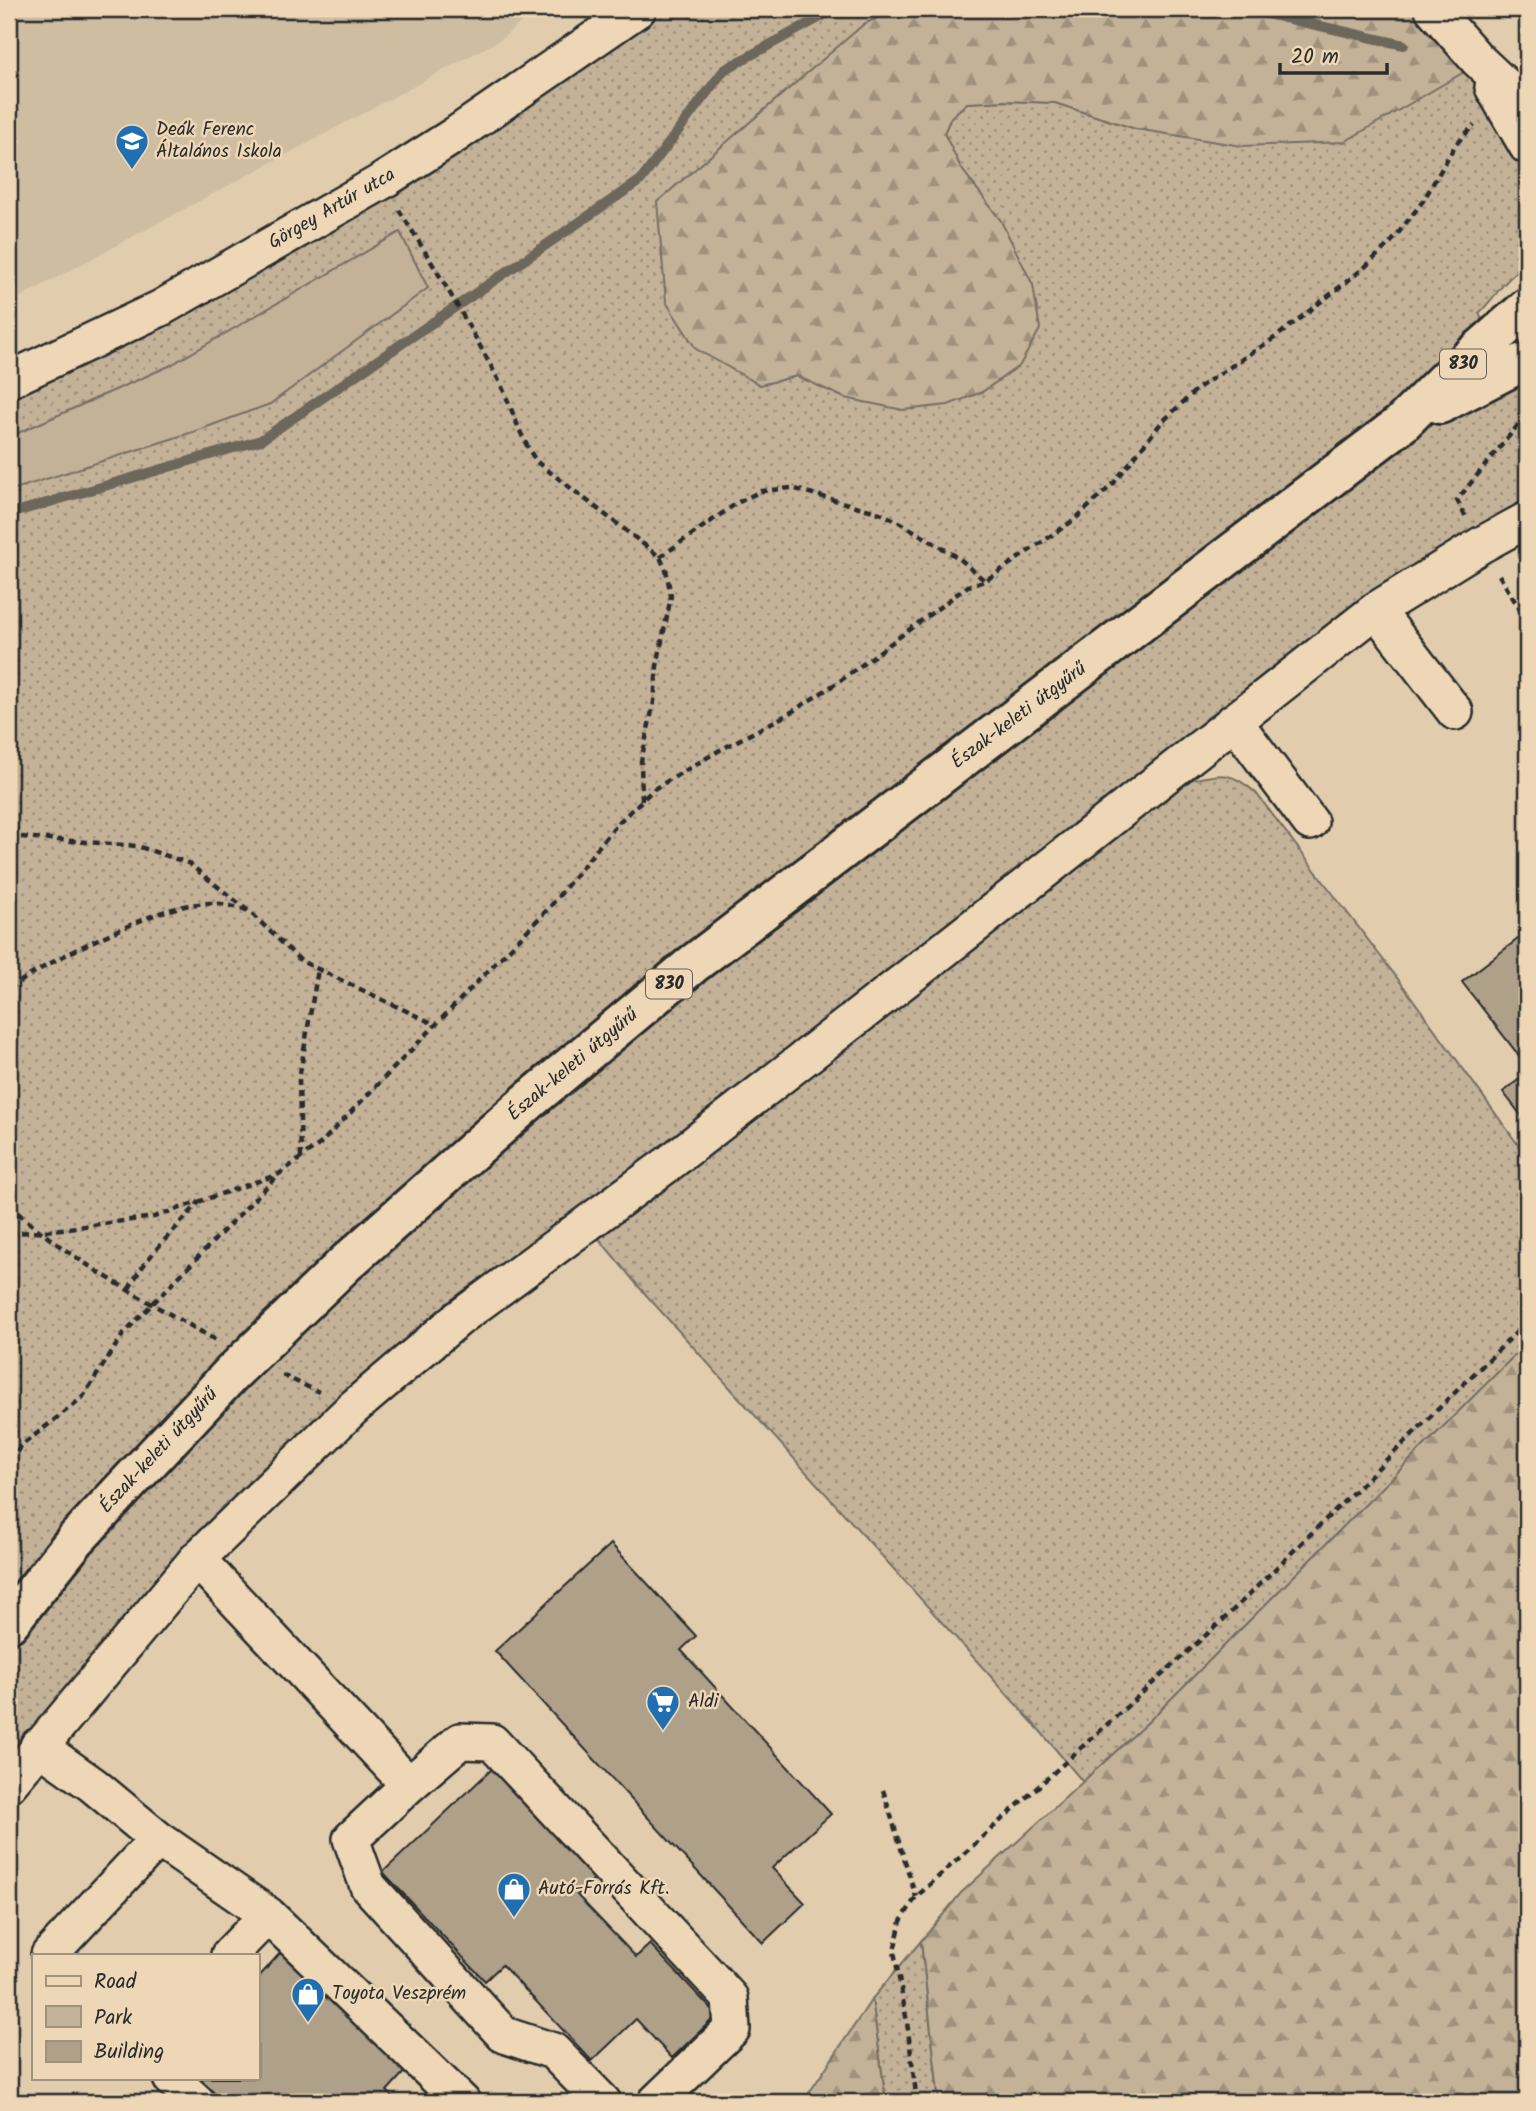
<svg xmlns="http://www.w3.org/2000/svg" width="1536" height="2111" viewBox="0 0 1536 2111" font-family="Kalam,sans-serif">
<defs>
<pattern id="grass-dots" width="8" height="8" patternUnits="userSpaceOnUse" patternTransform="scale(1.75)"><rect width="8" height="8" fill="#c3b298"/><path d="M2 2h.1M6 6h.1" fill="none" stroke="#9f917c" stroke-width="1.8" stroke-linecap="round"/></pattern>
<pattern id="forest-firs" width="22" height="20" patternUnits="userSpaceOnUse" patternTransform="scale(1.75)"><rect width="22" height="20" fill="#c3b298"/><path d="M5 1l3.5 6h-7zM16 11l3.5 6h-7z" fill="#9f917c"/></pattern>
</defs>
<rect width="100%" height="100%" fill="#e1cdae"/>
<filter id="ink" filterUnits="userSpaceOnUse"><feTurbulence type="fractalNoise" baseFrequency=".0143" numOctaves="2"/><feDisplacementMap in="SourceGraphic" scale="14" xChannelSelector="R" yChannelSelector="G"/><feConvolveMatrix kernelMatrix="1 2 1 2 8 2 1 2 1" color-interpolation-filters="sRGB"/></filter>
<g filter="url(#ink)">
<path fill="#cfbda1" d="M 9,9 L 537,9 L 500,40 L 9,303 Z"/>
<path fill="url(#grass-dots)" stroke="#776e62" stroke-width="2" d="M 644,9 L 897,9 L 864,24 L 839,47 L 760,385 L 797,376 L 845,398 L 1001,221 L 961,168 L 944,133 L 951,117 L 967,103 L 1005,101 L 1055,103 L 1136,129 L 1476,65 L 1527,153 L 1527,266 C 1507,274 1495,298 1479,313 L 1486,327 L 1527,346 L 1527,510 L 1174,759 L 1190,780 C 1222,774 1230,770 1256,793 L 1404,987 L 1527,1157 L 1527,1343 L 1147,1723 L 1083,1782 L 1041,1732 L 639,1287 L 581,1217 L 440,1324 L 9,1773 L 9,385 Z
M 921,1941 L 939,2102 L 886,2102 L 872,1999 Z"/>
<path fill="url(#forest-firs)" stroke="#776e62" stroke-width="2" d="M 897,9 L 1426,9 L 1476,65 L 1344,142 L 1242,146 L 1136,129 L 1055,103 L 1005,101 L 967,103 L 951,117 L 944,133 L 961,168 L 1001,221 L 1033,285 L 1040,329 L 1020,365 L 982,392 L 948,405 L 903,410 L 845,398 L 797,376 L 760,385 L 696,349 L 666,302 L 657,202 L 864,24 Z
M 1527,1343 L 1527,2102 L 939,2102 L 921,1941 L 961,1893 L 1147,1723 Z
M 872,1999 L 886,2102 L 803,2102 Z"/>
<path fill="#c3b298" stroke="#776e62" stroke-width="2" d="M 400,232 L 428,288 L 270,404 L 193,432 L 9,491 L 9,437 L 169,366 Z"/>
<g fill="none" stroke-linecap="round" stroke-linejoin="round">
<path stroke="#6d665a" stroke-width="10" d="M 1245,9 L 1404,45
M 9,514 L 261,440 L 641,180 L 724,70 L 835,9"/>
</g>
<path fill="#aea089" stroke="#2b2b2b" stroke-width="2" d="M 1527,932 L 1527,1066 L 1462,982 Z
M 1527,1073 L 1527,1123 L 1503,1092 Z
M 611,1544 L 696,1636 L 681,1650 L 831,1814 L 772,1868 L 805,1903 L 763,1943 L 495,1651 Z
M 495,1766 L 598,1875 L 577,1895 L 636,1957 L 650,1944 L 717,2015 L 672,2058 L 636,2019 L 592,2061 L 502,1965 L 485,1981 L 383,1872 Z
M 281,1952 L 407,2069 L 387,2091 L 399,2102 L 219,2102 L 192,2078 L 257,2078 L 257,1979 Z"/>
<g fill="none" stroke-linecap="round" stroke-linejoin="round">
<defs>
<path id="minor" d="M 1433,9 L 1477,59 L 1527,106
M 1493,87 L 1527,146
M 9,380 L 161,308 L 381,182 L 455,135 L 638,9
M 1376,610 L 1455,712
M 1234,721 L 1310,822
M 197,1559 L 409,1785
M 38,1746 L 93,1785 L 158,1839 L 268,1915 L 462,2102
M 9,1784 L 197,1559 L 353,1408 L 459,1318 L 668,1164 L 945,949 L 1376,610 L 1481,545 L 1527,520
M 49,1955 L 158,1839
M 229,1955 L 268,1915
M 171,2078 L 197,2102
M 603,2102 L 553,2051 L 504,2035 L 368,1886 L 351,1839 L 409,1785 L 460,1741 L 492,1742 L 730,1998 L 732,2029 L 656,2102"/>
<path id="major" d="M 1440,404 L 1514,366 L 1527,362
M 9,1623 L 76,1539 L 231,1374 L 346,1263 L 530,1100 L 693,964 L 1401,424 L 1447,378 L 1527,308"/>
</defs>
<use href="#minor" stroke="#2b2b2b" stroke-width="40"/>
<use href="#major" stroke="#2b2b2b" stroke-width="44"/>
<path stroke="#2b2b2b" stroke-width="4.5" stroke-dasharray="7 5" stroke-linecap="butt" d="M 1389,9 L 1398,18
M 399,210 C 434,265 467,321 498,379 C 512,406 519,437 537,462 L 660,557 L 666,570 L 671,596 L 657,666 L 654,702 L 641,761 L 642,800
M 1521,273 L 1527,258
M 9,334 L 20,334
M 1465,516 L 1457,500 L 1527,414
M 660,557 L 737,503 L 761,491 L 792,488 L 880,513 L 899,522 L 959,558 L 985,581
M 1499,575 L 1527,621
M 9,836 L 137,846 L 188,863 L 251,913 L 301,961 L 436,1025
M 9,989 C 47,963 85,944 128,926 C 155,914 180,904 210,903 C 223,903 235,907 247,911
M 301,1158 L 299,1079 L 318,969
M 9,1205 C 69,1260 145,1300 216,1340
M 9,1233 L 38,1232 L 154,1217 L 279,1174 L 320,1144 L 549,908 L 617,824 L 654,789 L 720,750 L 790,713 L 840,681 L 968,586 L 985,581 L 1074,520 L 1113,484 L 1161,423 L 1198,388 L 1276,337 L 1364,268 L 1393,240 L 1423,201 L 1456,144 L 1474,125
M 129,1289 C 146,1255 175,1231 199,1202
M 282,1375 L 319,1392
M 9,1461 L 21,1446 L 82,1398 L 124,1333 L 276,1177
M 883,1790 L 916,1897
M 917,2102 L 907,2022 L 894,1951 L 901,1921 L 916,1897 L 1226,1617 L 1527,1322"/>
<use href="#minor" stroke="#edd7b6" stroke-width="35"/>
<use href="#major" stroke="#edd7b6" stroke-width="38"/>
</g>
</g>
<defs>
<symbol id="school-pin" viewBox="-11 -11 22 30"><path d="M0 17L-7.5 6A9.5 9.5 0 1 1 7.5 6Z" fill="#1f6fb2" stroke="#edd7b6"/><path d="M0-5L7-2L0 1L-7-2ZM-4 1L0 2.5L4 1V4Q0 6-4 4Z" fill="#fff"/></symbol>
<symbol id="supermarket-pin" viewBox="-11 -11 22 30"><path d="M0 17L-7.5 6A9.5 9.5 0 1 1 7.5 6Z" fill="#1f6fb2" stroke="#edd7b6"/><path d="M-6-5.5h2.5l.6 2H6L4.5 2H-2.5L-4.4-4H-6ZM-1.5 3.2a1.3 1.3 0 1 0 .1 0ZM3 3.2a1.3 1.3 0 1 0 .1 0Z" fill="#fff"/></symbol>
<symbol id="shop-pin" viewBox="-11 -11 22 30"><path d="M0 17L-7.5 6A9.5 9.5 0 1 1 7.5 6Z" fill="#1f6fb2" stroke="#edd7b6"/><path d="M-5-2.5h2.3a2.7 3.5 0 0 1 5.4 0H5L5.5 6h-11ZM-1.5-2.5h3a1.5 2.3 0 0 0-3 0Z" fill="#fff"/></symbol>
</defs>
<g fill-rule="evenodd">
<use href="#school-pin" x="113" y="122" width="38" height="52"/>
<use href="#supermarket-pin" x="644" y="1683" width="38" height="52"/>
<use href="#shop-pin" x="495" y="1870" width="38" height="52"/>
<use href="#shop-pin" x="289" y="1975" width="38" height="52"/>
</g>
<g text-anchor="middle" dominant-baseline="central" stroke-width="5" stroke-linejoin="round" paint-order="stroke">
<g fill="#edd7b6" stroke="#655f55" stroke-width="2">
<rect x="1440" y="349.5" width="46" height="29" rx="5"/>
<rect x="646" y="969.5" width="46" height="29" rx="5"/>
</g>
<g font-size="18" font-weight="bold" fill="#2b2b2b">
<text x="1463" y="364">830</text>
<text x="669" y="984">830</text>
</g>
<g font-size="19" fill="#2b2b2b" stroke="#edd7b6" text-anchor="start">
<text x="156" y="130">Deák Ferenc<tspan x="156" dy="22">Általános Iskola</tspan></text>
<text x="688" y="1702">Aldi</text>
<text x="538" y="1889">Autó-Forrás Kft.</text>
<text x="332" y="1994">Toyota Veszprém</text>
</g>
<g font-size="19" fill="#2b2b2b" stroke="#edd7b6">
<text transform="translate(332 209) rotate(-30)">Görgey Artúr utca</text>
<text transform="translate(1019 716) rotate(-37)">Észak-keleti útgyűrű</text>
<text transform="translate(573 1065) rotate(-40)">Észak-keleti útgyűrű</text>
<text transform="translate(159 1451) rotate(-47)">Észak-keleti útgyűrű</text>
</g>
</g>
<rect width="1536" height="2111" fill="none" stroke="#edd7b6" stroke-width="35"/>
<rect x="18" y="18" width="1501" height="2076" fill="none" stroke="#2b2b2b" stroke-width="2.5" filter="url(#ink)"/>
<rect x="32" y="1954" width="228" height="126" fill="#edd7b6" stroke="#9f927e" stroke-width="2"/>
<rect x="46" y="1976" width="35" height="10" fill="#edd7b6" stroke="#9f927e" stroke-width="2"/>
<text x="94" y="1988" font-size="21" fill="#2b2b2b">Road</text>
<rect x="46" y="2006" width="35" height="21" fill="#c3b298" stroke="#9f927e" stroke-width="2"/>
<text x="94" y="2024" font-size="21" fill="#2b2b2b">Park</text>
<rect x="46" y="2041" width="35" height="21" fill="#aea089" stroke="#9f927e" stroke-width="2"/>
<text x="94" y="2058" font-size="21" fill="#2b2b2b">Building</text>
<path d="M1280 63v10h107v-10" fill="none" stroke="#2b2b2b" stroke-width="3.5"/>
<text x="1291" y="63" font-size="21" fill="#2b2b2b" stroke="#edd7b6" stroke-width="5" paint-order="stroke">20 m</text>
</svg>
